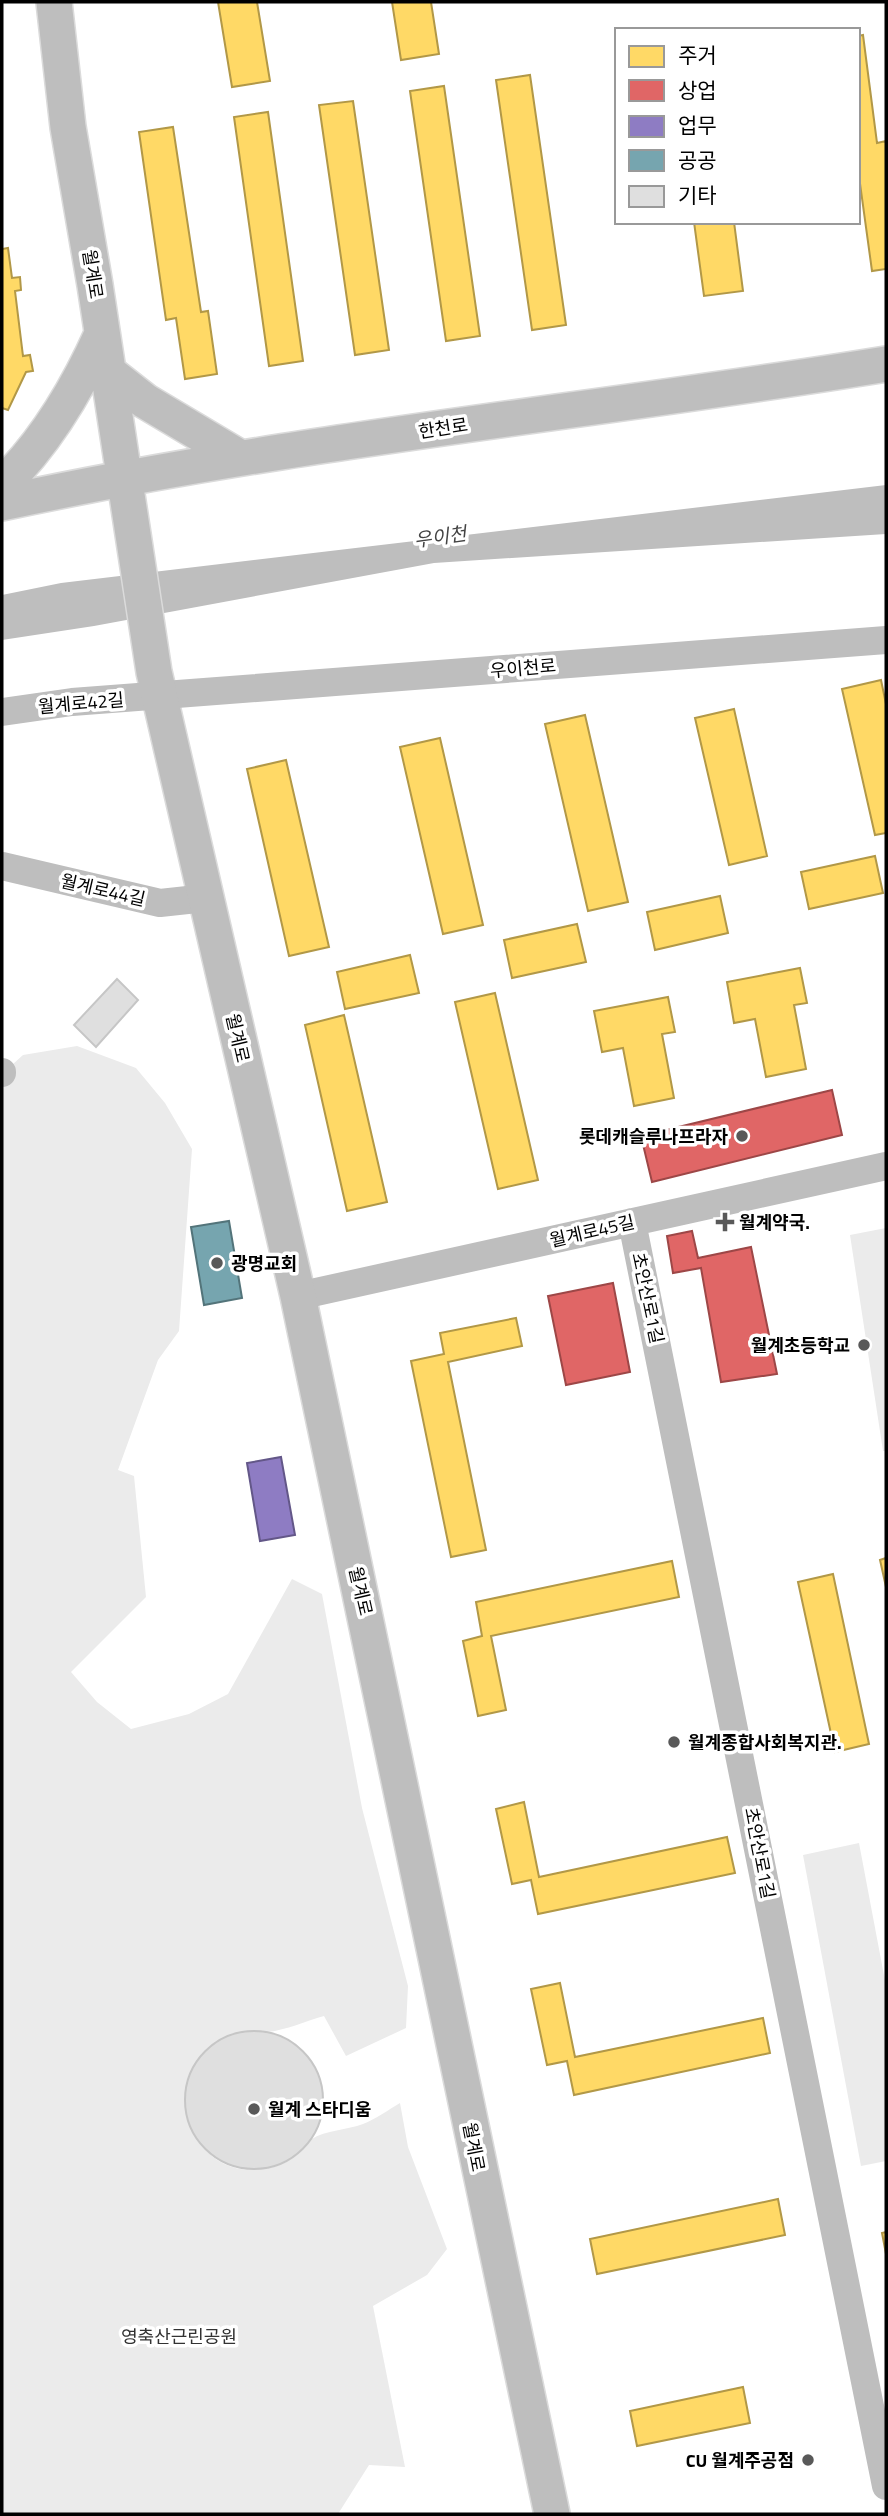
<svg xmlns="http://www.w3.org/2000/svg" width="888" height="2516" viewBox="0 0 888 2516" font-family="'Titillium Web','Noto Sans KR',sans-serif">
<rect width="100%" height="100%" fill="#fff"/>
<path fill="#ebebeb" d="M 77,1046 L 136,1068 L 165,1103 L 192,1149 L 179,1331 L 158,1360 L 118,1470 L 134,1476 L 146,1597 L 71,1672 L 97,1702 L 131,1729 L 189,1714 L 228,1694 L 292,1579 L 322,1594 L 362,1808 L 408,1986 L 406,2028 L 346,2056 L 324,2016 C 306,2021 286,2030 268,2032 C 247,2034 230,2031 212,2045 C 162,2083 188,2170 252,2170 C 270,2170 288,2164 301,2151 C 305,2148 308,2142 312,2139 C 325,2130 348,2130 363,2124 C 376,2119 388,2110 400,2103 L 408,2147 L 447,2249 L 427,2275 L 373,2306 L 405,2467 L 369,2465 L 338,2514 L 2,2514 L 2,1074 L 23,1055 Z
M 886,1228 L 886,1451 L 883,1451 L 850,1235 Z
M 859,1843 L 886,1986 L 886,2161 L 861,2166 L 803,1855 Z"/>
<path fill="#bebebe" d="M 886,485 L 886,534 L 434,563 L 94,626 L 2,640 L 2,595 L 61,583 Z"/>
<path fill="#ffd966" stroke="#b29847" stroke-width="2" d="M 218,2 L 257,2 L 270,81 L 232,87 Z
M 392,2 L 431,2 L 439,54 L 401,60 Z
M 863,35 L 877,143 L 886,141 L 886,269 L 872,271 L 858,169 L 858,36 Z
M 530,75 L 566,325 L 532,330 L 496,80 Z
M 444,86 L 480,336 L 446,341 L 410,91 Z
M 353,101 L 389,350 L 355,355 L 319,105 Z
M 268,112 L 303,361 L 269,366 L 234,117 Z
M 173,127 L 201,312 L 208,311 L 217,374 L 185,379 L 176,318 L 166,320 L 139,132 Z
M 694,222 L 734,222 L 743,291 L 704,296 Z
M 8,248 L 12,278 L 20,277 L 21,290 L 15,291 L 23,356 L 30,355 L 33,371 L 26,372 L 8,410 L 2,408 L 2,249 Z
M 881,680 L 886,704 L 886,833 L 875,835 L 842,689 Z
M 734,709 L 767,856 L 729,865 L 695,718 Z
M 585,715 L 628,902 L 588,911 L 545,724 Z
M 440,738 L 483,925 L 443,934 L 400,747 Z
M 286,760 L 329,947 L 289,956 L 247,769 Z
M 875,856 L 883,893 L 809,909 L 801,872 Z
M 720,896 L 728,933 L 655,950 L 647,912 Z
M 577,924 L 586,962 L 512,978 L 504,940 Z
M 410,955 L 419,993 L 345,1009 L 337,972 Z
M 800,968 L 807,1003 L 794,1005 L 806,1069 L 766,1077 L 755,1019 L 734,1023 L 727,982 Z
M 495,993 L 538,1180 L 498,1189 L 455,1002 Z
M 668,997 L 675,1032 L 662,1034 L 674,1098 L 634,1106 L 623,1048 L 602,1052 L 594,1011 Z
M 344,1015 L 387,1202 L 347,1211 L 305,1025 Z
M 516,1318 L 522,1346 L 448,1362 L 486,1550 L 451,1557 L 411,1361 L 444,1354 L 440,1333 Z
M 886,1558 L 886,1587 L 880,1560 Z
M 672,1561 L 679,1597 L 491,1636 L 506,1710 L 478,1716 L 463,1641 L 482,1636 L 476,1602 Z
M 833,1574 L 869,1744 L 835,1752 L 798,1582 Z
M 524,1802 L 539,1877 L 727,1837 L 735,1873 L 538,1914 L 531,1880 L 512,1884 L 496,1809 Z
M 560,1983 L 575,2057 L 763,2018 L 770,2053 L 574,2095 L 567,2061 L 547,2065 L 531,1989 Z
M 778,2199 L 785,2235 L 597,2274 L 590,2239 Z
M 886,2232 L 886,2254 L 882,2233 Z
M 743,2387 L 750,2423 L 637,2446 L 630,2411 Z"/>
<path fill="#e06666" stroke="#9d4747" stroke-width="2" d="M 832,1090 L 842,1135 L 652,1182 L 641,1136 Z
M 692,1231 L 698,1258 L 751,1247 L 777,1374 L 721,1382 L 701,1268 L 673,1273 L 667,1236 Z
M 613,1283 L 630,1372 L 566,1385 L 548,1296 Z"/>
<path fill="#8e7cc3" stroke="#635788" stroke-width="2" d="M 281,1457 L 295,1535 L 260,1541 L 247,1463 Z"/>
<path fill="#76a5af" stroke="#53747a" stroke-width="2" d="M 229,1221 L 242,1298 L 204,1305 L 191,1227 Z"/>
<path fill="#dfdfdf" stroke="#c6c6c6" stroke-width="2" d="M 117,979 L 138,1000 L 96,1047 L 74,1025 Z
M185 2100a69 69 0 1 1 138 0a69 69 0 1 1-138 0Z"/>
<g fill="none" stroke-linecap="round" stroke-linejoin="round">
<defs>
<path id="major" d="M 54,2 L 68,127 L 95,285 L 154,672 L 298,1296 L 552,2514
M 108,372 L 145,401 L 239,457
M 2,485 C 46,442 77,390 102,334
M 2,503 C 294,440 591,412 886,364"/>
</defs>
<use href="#major" stroke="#dbdbdb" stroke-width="38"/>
<path stroke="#bebebe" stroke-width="28" d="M 2,712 L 72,702 L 886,640
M 2,866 L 160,903 L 206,898
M 2,1072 L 2,1073
M 632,1222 L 886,2486
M 298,1296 L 886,1166"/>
<use href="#major" stroke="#bebebe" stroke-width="35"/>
</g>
<g fill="#595959" stroke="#fff" stroke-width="2.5">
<circle cx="742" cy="1136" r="7"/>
<path d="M721.5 1211.5h7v7h7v7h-7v7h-7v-7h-7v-7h7z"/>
<circle cx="217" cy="1263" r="7"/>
<circle cx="864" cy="1345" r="7"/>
<circle cx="674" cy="1742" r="7"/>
<circle cx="254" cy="2109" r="7"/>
<circle cx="808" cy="2460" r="7"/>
</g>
<g text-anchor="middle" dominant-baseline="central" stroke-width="7" stroke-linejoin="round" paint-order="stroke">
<g font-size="18" fill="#000" stroke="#fff">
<text transform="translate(93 274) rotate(81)">월계로</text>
<text transform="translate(443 428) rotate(-9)">한천로</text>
<text transform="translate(523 668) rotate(-5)">우이천로</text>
<text transform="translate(81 703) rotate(-5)">월계로42길</text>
<text transform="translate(103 890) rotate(13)">월계로44길</text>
<text transform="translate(238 1038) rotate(77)">월계로</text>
<text transform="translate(592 1231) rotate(-13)">월계로45길</text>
<text transform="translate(648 1298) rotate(78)">초안산로1길</text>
<text transform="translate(361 1591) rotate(77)">월계로</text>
<text transform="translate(760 1853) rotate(79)">초안산로1길</text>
<text transform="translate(474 2147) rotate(79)">월계로</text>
</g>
<g font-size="18" font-weight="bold" fill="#000" stroke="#fff" text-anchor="start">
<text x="728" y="1136" text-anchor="end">롯데캐슬루나프라자</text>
<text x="739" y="1222">월계약국.</text>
<text x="231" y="1263">광명교회</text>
<text x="850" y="1345" text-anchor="end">월계초등학교</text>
<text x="688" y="1742">월계종합사회복지관.</text>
<text x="268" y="2109">월계 스타디움</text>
<text x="794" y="2460" text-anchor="end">CU 월계주공점</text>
</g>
<g font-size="18" fill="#323232" stroke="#fff">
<text x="179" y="2336">영축산근린공원</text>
</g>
<g font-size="19" font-style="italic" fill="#434343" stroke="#fff">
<text transform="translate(440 536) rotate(-8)">우이천</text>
</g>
</g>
<rect width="888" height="2516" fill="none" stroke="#000000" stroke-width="7"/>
<rect x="615" y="28" width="245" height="196" fill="#ffffff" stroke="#999999" stroke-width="2"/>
<rect x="629" y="46" width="35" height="21" fill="#ffd966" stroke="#999999" stroke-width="2"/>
<text x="678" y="63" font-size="21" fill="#000000">주거</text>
<rect x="629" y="80" width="35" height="21" fill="#e06666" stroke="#999999" stroke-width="2"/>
<text x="678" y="98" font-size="21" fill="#000000">상업</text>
<rect x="629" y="116" width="35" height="21" fill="#8e7cc3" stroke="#999999" stroke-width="2"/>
<text x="678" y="133" font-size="21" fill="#000000">업무</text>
<rect x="629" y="150" width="35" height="21" fill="#76a5af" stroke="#999999" stroke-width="2"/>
<text x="678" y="168" font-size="21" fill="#000000">공공</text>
<rect x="629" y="186" width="35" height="21" fill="#dfdfdf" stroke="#999999" stroke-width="2"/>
<text x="678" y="203" font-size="21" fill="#000000">기타</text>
</svg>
